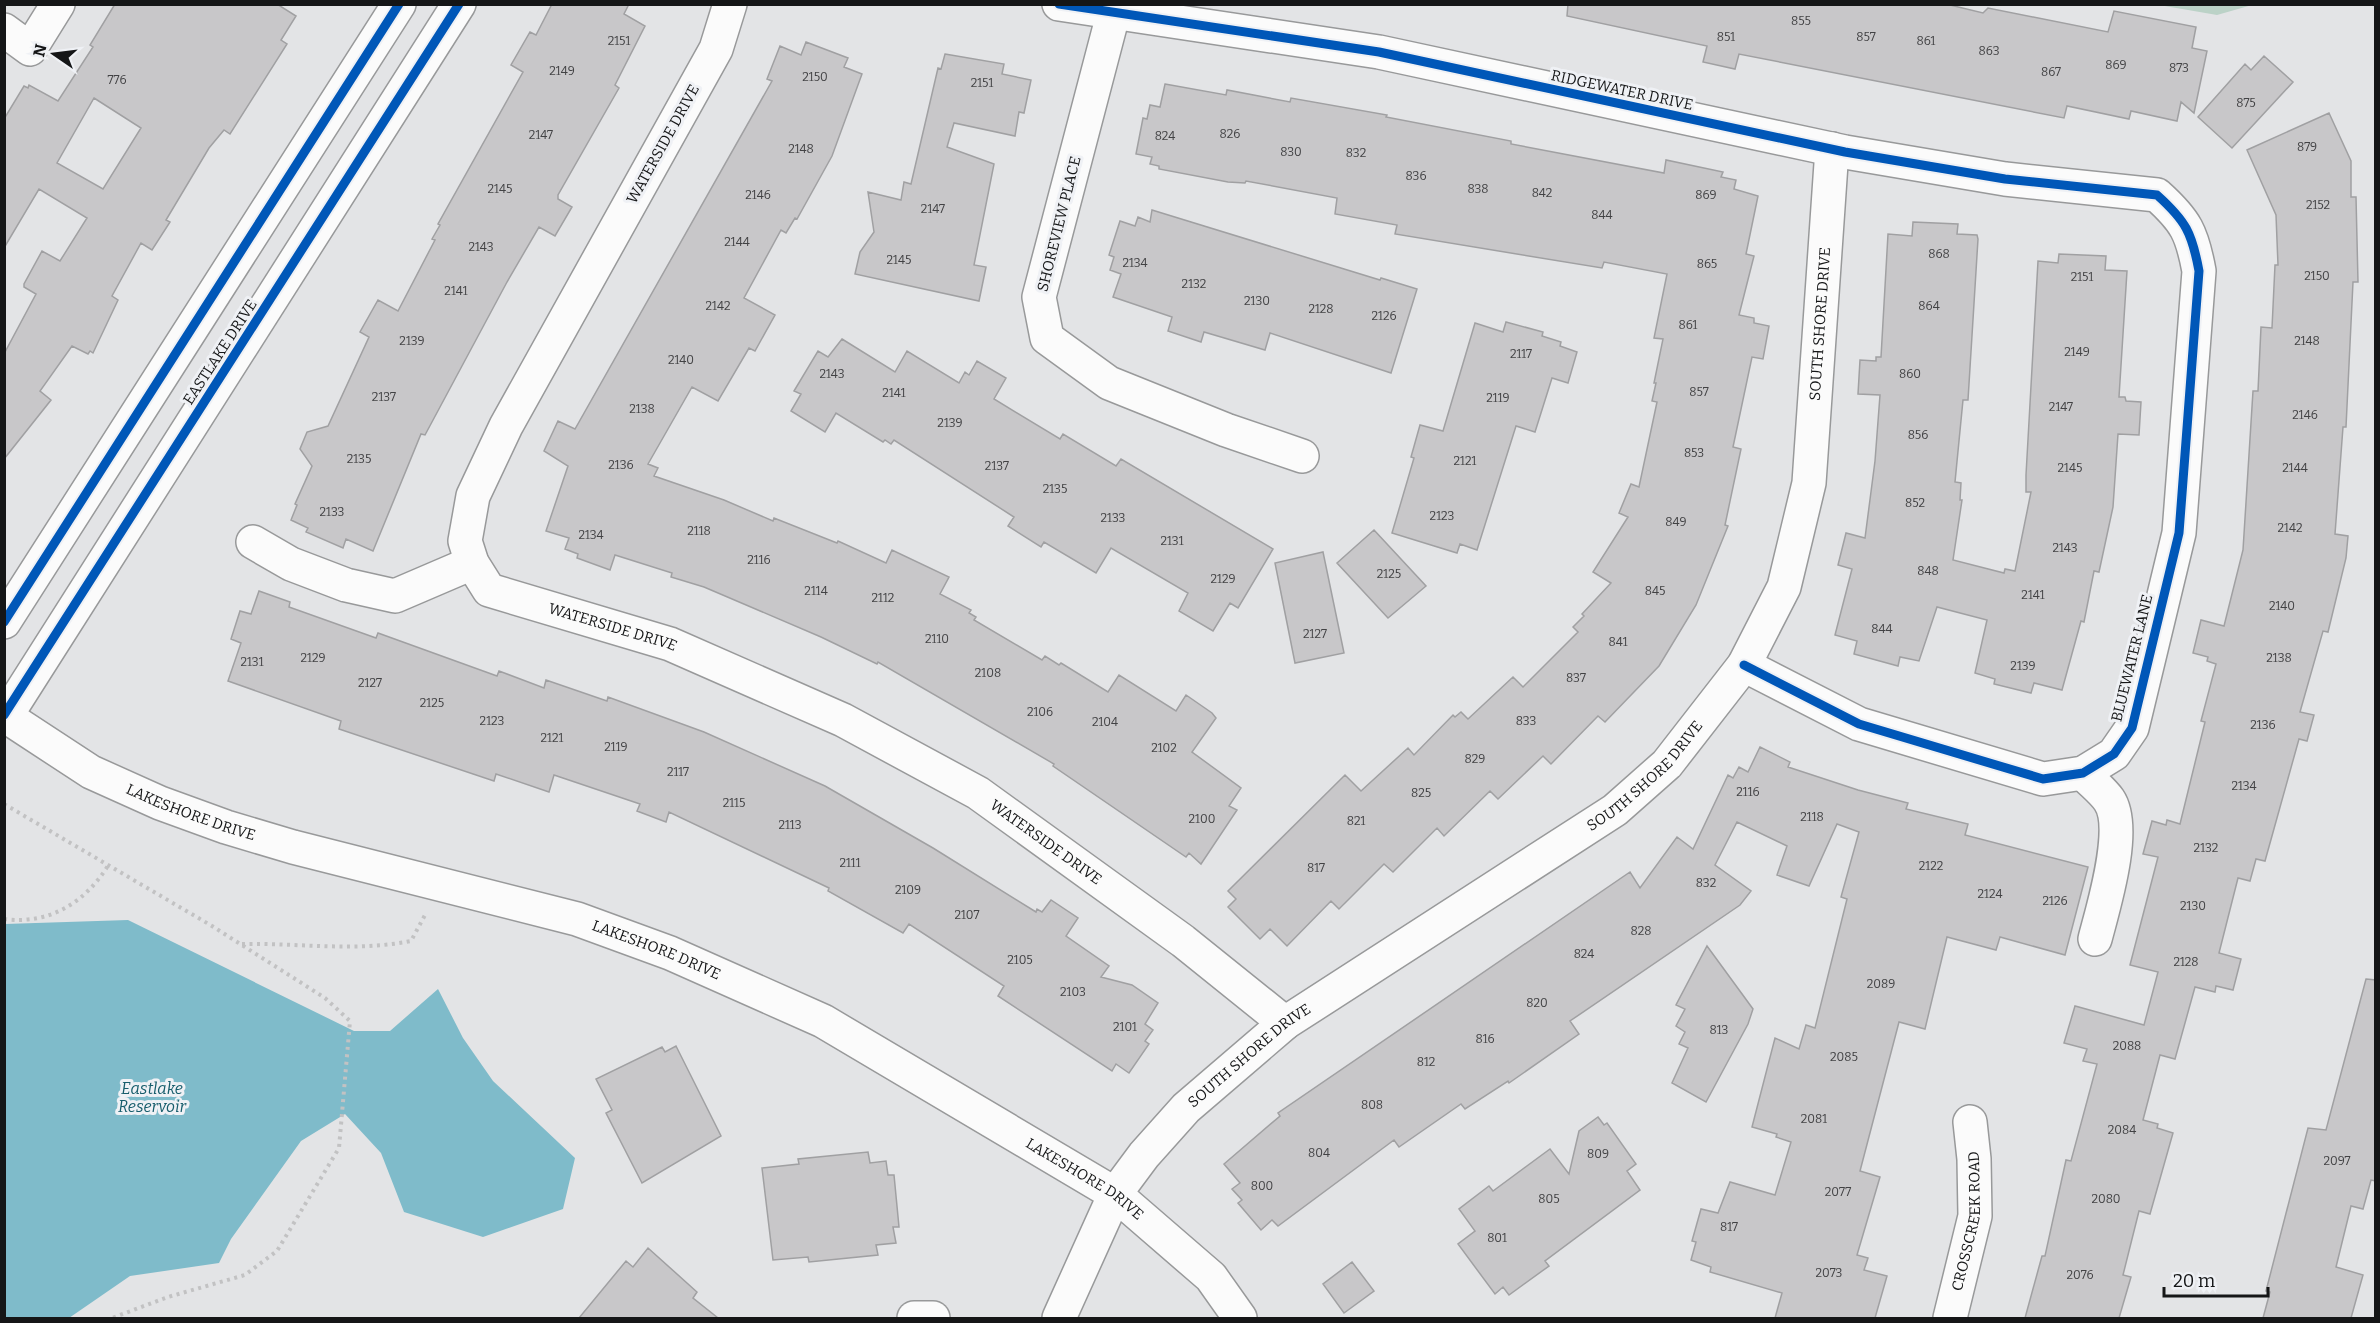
<svg xmlns="http://www.w3.org/2000/svg" width="2380" height="1323" viewBox="0 0 2380 1323" font-family="Bitter,serif">
<rect width="100%" height="100%" fill="#e3e4e6"/>
<path fill="#bbd2c7" d="M 2159,5 L 2252,5 L 2217,15 Z"/>
<path fill="#7fbbca" d="M 128,920 L 354,1031 L 390,1031 L 438,989 L 463,1038 L 493,1081 L 575,1158 L 563,1209 L 483,1237 L 404,1212 L 381,1153 L 345,1114 L 301,1141 L 231,1239 L 219,1263 L 130,1276 L 69,1318 L 5,1318 L 5,924 Z"/>
<path fill="#c8c7c9" stroke="#a0a0a2" stroke-width="1.5" fill-rule="evenodd" d="M 115,4 L 277,4 L 296,16 L 281,40 L 287,44 L 230,134 L 224,130 L 209,148 L 166,220 L 170,222 L 152,250 L 141,243 L 112,296 L 118,300 L 93,353 L 90,351 L 88,354 L 72,346 L 40,391 L 51,400 L 4,459 L 4,354 L 36,294 L 24,287 L 24,284 L 42,251 L 60,261 L 87,218 L 39,189 L 4,248 L 4,119 L 24,86 L 28,88 L 29,85 L 58,101 L 93,47 L 90,45 ZM 94,98 L 141,128 L 103,189 L 57,163 Z
M 552,4 L 629,4 L 624,14 L 645,26 L 615,85 L 619,88 L 558,195 L 558,199 L 572,207 L 555,236 L 539,227 L 507,282 L 425,435 L 421,434 L 373,551 L 346,539 L 343,548 L 306,532 L 308,528 L 291,520 L 297,505 L 295,504 L 312,466 L 300,449 L 307,432 L 328,426 L 369,337 L 360,332 L 378,300 L 398,311 L 435,240 L 432,239 L 440,225 L 438,224 L 523,72 L 511,65 L 530,32 L 536,35 Z
M 1568,4 L 1946,4 L 1983,13 L 1988,8 L 2108,32 L 2114,11 L 2196,27 L 2192,48 L 2207,51 L 2194,113 L 2181,102 L 2177,121 L 2131,111 L 2129,119 L 2067,106 L 2064,118 L 1739,54 L 1735,69 L 1703,62 L 1707,46 L 1567,16 Z
M 806,42 L 848,58 L 844,67 L 862,74 L 832,156 L 797,219 L 795,218 L 786,233 L 781,230 L 744,298 L 775,315 L 755,351 L 749,348 L 718,401 L 692,387 L 648,464 L 658,468 L 654,476 L 724,500 L 773,521 L 774,518 L 837,543 L 838,541 L 886,563 L 892,550 L 949,577 L 940,594 L 971,610 L 969,613 L 976,617 L 974,620 L 1042,660 L 1045,656 L 1059,665 L 1061,663 L 1108,692 L 1119,675 L 1176,711 L 1186,695 L 1212,713 L 1216,718 L 1192,752 L 1241,788 L 1229,806 L 1237,810 L 1201,864 L 1189,853 L 1186,857 L 1053,766 L 1054,764 L 878,662 L 877,664 L 821,637 L 704,587 L 671,577 L 672,573 L 615,555 L 610,570 L 577,558 L 578,554 L 565,549 L 569,538 L 546,531 L 568,466 L 544,451 L 558,421 L 575,429 L 772,81 L 767,79 L 780,46 L 801,55 Z
M 945,54 L 1004,64 L 1002,74 L 1031,80 L 1024,113 L 1019,112 L 1015,136 L 954,123 L 947,147 L 994,164 L 974,265 L 986,267 L 979,301 L 855,274 L 860,252 L 874,232 L 868,192 L 901,200 L 904,182 L 911,184 L 938,68 L 941,69 Z
M 2264,56 L 2293,82 L 2232,148 L 2198,117 L 2245,64 L 2251,70 Z
M 1165,84 L 1226,95 L 1227,90 L 1290,102 L 1291,98 L 1387,115 L 1386,117 L 1511,141 L 1511,144 L 1664,173 L 1666,160 L 1723,172 L 1721,177 L 1736,180 L 1734,189 L 1758,196 L 1746,254 L 1754,256 L 1739,315 L 1754,318 L 1754,323 L 1769,326 L 1763,359 L 1752,357 L 1733,447 L 1741,449 L 1725,525 L 1728,526 L 1696,605 L 1659,666 L 1605,722 L 1598,716 L 1551,764 L 1543,756 L 1498,799 L 1490,791 L 1444,836 L 1437,828 L 1393,872 L 1384,864 L 1339,909 L 1331,901 L 1287,946 L 1270,929 L 1260,939 L 1228,907 L 1236,899 L 1228,891 L 1345,775 L 1361,791 L 1408,748 L 1414,755 L 1453,715 L 1455,717 L 1461,712 L 1468,719 L 1513,677 L 1523,687 L 1578,632 L 1573,627 L 1584,616 L 1582,614 L 1611,583 L 1593,572 L 1628,517 L 1619,513 L 1631,484 L 1639,487 L 1657,402 L 1652,401 L 1656,383 L 1654,383 L 1663,339 L 1654,338 L 1667,274 L 1604,262 L 1602,268 L 1395,234 L 1397,225 L 1335,214 L 1337,198 L 1246,181 L 1245,183 L 1228,182 L 1159,169 L 1159,166 L 1150,164 L 1152,157 L 1136,154 L 1143,118 L 1147,119 L 1150,105 L 1160,107 Z
M 2329,113 L 2351,161 L 2351,197 L 2356,197 L 2358,282 L 2353,282 L 2346,427 L 2343,427 L 2335,534 L 2348,536 L 2346,558 L 2328,632 L 2323,631 L 2300,712 L 2314,715 L 2307,741 L 2299,739 L 2265,861 L 2256,859 L 2250,881 L 2238,878 L 2219,953 L 2241,959 L 2233,990 L 2216,986 L 2215,992 L 2195,987 L 2175,1059 L 2160,1055 L 2143,1120 L 2158,1124 L 2157,1128 L 2173,1133 L 2150,1214 L 2139,1211 L 2123,1275 L 2131,1277 L 2119,1318 L 2025,1318 L 2042,1256 L 2045,1256 L 2066,1160 L 2071,1161 L 2097,1064 L 2083,1061 L 2087,1049 L 2064,1043 L 2075,1006 L 2144,1025 L 2158,972 L 2130,965 L 2158,857 L 2143,854 L 2152,821 L 2166,825 L 2167,820 L 2180,824 L 2205,722 L 2201,721 L 2216,664 L 2207,661 L 2208,657 L 2193,653 L 2201,620 L 2224,626 L 2243,550 L 2253,391 L 2258,391 L 2261,327 L 2272,328 L 2275,265 L 2278,265 L 2276,215 L 2247,150 Z
M 1152,210 L 1380,280 L 1381,278 L 1417,289 L 1391,373 L 1270,333 L 1265,350 L 1204,332 L 1201,342 L 1168,331 L 1172,317 L 1113,297 L 1121,274 L 1110,270 L 1114,257 L 1109,255 L 1120,221 L 1135,226 L 1138,217 L 1150,222 Z
M 1913,222 L 1958,224 L 1957,234 L 1977,235 L 1978,239 L 1968,400 L 1963,400 L 1955,482 L 1961,483 L 1960,500 L 1962,500 L 1953,560 L 2004,573 L 2005,569 L 2015,571 L 2031,492 L 2026,492 L 2026,475 L 2038,261 L 2058,263 L 2059,254 L 2106,256 L 2105,270 L 2127,271 L 2119,397 L 2125,397 L 2126,401 L 2141,402 L 2139,435 L 2118,434 L 2113,507 L 2099,572 L 2094,571 L 2084,622 L 2081,621 L 2062,690 L 2034,683 L 2031,693 L 1994,684 L 1995,679 L 1975,673 L 1987,620 L 1937,607 L 1919,661 L 1900,657 L 1898,666 L 1854,654 L 1857,641 L 1835,635 L 1852,569 L 1838,565 L 1846,533 L 1865,538 L 1875,461 L 1880,395 L 1858,394 L 1860,360 L 1876,361 L 1876,357 L 1881,357 L 1888,234 L 1912,236 Z
M 1506,322 L 1543,332 L 1542,336 L 1561,342 L 1560,346 L 1577,352 L 1568,383 L 1552,378 L 1535,432 L 1516,426 L 1477,550 L 1460,544 L 1457,553 L 1392,533 L 1414,458 L 1411,457 L 1420,425 L 1443,431 L 1475,323 L 1503,332 Z
M 842,339 L 895,372 L 907,351 L 959,383 L 965,372 L 969,375 L 977,361 L 1006,378 L 994,399 L 1060,439 L 1063,434 L 1116,466 L 1121,459 L 1273,549 L 1238,608 L 1230,603 L 1213,631 L 1179,611 L 1188,593 L 1111,548 L 1096,573 L 1044,542 L 1041,547 L 1008,526 L 1014,517 L 894,440 L 891,444 L 885,440 L 883,442 L 836,413 L 825,432 L 791,411 L 801,394 L 794,391 L 818,351 L 828,357 Z
M 1374,530 L 1426,586 L 1388,618 L 1337,563 Z
M 1323,552 L 1344,653 L 1295,663 L 1275,563 Z
M 259,591 L 290,602 L 289,607 L 376,638 L 378,633 L 497,676 L 499,671 L 544,688 L 546,680 L 607,701 L 608,697 L 704,732 L 825,786 L 933,848 L 1036,912 L 1037,909 L 1042,912 L 1051,900 L 1078,918 L 1066,936 L 1109,966 L 1101,977 L 1132,985 L 1158,1003 L 1145,1024 L 1153,1030 L 1145,1041 L 1149,1044 L 1129,1073 L 1116,1064 L 1112,1071 L 998,996 L 1004,986 L 909,924 L 903,933 L 828,891 L 829,888 L 669,812 L 666,822 L 637,811 L 640,804 L 554,775 L 549,792 L 496,774 L 494,781 L 339,729 L 341,721 L 228,681 L 241,643 L 231,639 L 240,611 L 251,614 Z
M 1760,747 L 1790,762 L 1788,767 L 1858,790 L 1908,803 L 1906,809 L 1968,824 L 1965,835 L 2088,867 L 2065,955 L 2000,937 L 1996,950 L 1947,937 L 1925,1029 L 1899,1022 L 1860,1171 L 1880,1177 L 1857,1255 L 1868,1258 L 1864,1270 L 1887,1276 L 1875,1318 L 1775,1318 L 1782,1293 L 1710,1272 L 1711,1267 L 1691,1260 L 1696,1242 L 1692,1241 L 1701,1209 L 1718,1213 L 1730,1182 L 1775,1195 L 1791,1142 L 1776,1137 L 1777,1134 L 1752,1127 L 1775,1038 L 1799,1049 L 1806,1025 L 1815,1028 L 1847,899 L 1841,897 L 1859,832 L 1837,824 L 1809,886 L 1777,875 L 1787,846 L 1737,822 L 1715,865 L 1751,891 L 1740,905 L 1570,1021 L 1579,1034 L 1509,1083 L 1508,1081 L 1465,1109 L 1461,1104 L 1399,1147 L 1394,1140 L 1278,1226 L 1272,1220 L 1261,1230 L 1238,1203 L 1242,1200 L 1232,1189 L 1240,1183 L 1224,1164 L 1280,1116 L 1278,1113 L 1630,872 L 1640,888 L 1677,837 L 1693,849 L 1728,775 L 1733,778 L 1739,767 L 1748,772 Z
M 1707,946 L 1753,1009 L 1748,1024 L 1706,1102 L 1672,1083 L 1688,1048 L 1679,1044 L 1685,1032 L 1676,1026 L 1685,1009 L 1676,1005 Z
M 2366,979 L 2376,980 L 2376,1181 L 2371,1180 L 2363,1209 L 2351,1206 L 2336,1267 L 2363,1275 L 2351,1318 L 2263,1318 L 2270,1292 L 2266,1291 L 2308,1128 L 2326,1130 Z
M 676,1046 L 721,1136 L 642,1183 L 606,1113 L 612,1110 L 596,1079 L 662,1047 L 665,1052 Z
M 1598,1117 L 1604,1125 L 1607,1123 L 1636,1164 L 1627,1171 L 1640,1190 L 1545,1261 L 1549,1266 L 1509,1295 L 1503,1287 L 1495,1294 L 1458,1244 L 1475,1231 L 1459,1209 L 1489,1186 L 1493,1191 L 1550,1149 L 1569,1174 L 1579,1131 Z
M 868,1152 L 870,1163 L 886,1161 L 888,1175 L 894,1175 L 899,1227 L 893,1227 L 896,1243 L 876,1245 L 878,1255 L 809,1262 L 808,1257 L 773,1260 L 762,1168 L 799,1164 L 798,1159 Z
M 648,1248 L 697,1292 L 693,1298 L 718,1318 L 579,1318 L 626,1261 L 633,1267 Z
M 1352,1262 L 1374,1291 L 1344,1313 L 1323,1284 Z"/>
<g fill="none" stroke-linecap="round" stroke-linejoin="round">
<defs>
<g id="minor">
<path id="s1" d="M 730,4 L 716,49 L 506,426 L 473,496 L 465,541 L 472,563 L 489,590 L 670,644 L 843,720 L 978,793 L 1183,941 L 1285,1023"/>
<path d="M 1059,4 L 1379,52 L 1845,152 L 2005,179 L 2157,195 C 2186,221 2192,233 2199,271 L 2179,533 L 2132,728 L 2114,754 L 2083,773 L 2043,779 L 1859,724 L 1744,665"/>
<path d="M 1114,11 L 1039,297 L 1047,338 L 1109,383 L 1226,430 L 1302,456"/>
<path d="M 4,30 L 30,49 L 58,4"/>
<path d="M 253,542 L 291,564 L 346,585 L 395,596 L 472,563"/>
<path d="M 4,622 L 399,4"/>
<path id="s2" d="M 4,715 L 91,772 L 160,803 L 226,827 L 293,847 L 577,919 L 670,953 L 823,1021 L 1115,1194 L 1211,1277 L 1240,1318"/>
<path d="M 6,716 L 459,4"/>
<path d="M 2083,773 C 2091,782 2102,790 2109,800 C 2128,828 2103,908 2095,939"/>
<path d="M 914,1318 L 933,1318"/>
<path id="s3" d="M 1059,1318 L 1115,1194 L 1144,1155 L 1186,1108 L 1285,1023 L 1615,810 L 1667,764 L 1744,665 L 1784,587 L 1809,483 L 1832,149"/>
<path id="s4" d="M 1950,1318 L 1975,1216 L 1974,1159 L 1970,1122"/>
</g>
</defs>
<use href="#minor" stroke="#98999a" stroke-width="36"/>
<path stroke="#c2c2c3" stroke-width="4" stroke-dasharray="3 4.5" stroke-linecap="butt" d="M 4,804 L 212,926 L 325,998 L 350,1021 L 339,1148 L 277,1251 L 245,1275 L 168,1297 L 112,1318
M 4,919 C 50,925 86,902 109,864
M 242,944 C 299,943 356,952 411,941 L 425,915"/>
<use href="#minor" stroke="#fbfbfb" stroke-width="33"/>
<defs>
<path id="cycleway" d="M 1059,4 L 1379,52 L 1845,152 L 2005,179 L 2157,195 C 2186,221 2192,233 2199,271 L 2179,533 L 2132,728 L 2114,754 L 2083,773 L 2043,779 L 1859,724 L 1744,665
M 4,622 L 399,4
M 4,715 L 459,4"/>
</defs>
<use href="#cycleway" stroke="#eff1f5" stroke-width="13"/>
<use href="#cycleway" stroke="#0057b8" stroke-width="9"/>
</g>
<g text-anchor="middle" dominant-baseline="central" stroke-width="6" stroke-linejoin="round" paint-order="stroke">
<g font-size="12" fill="#424244">
<text x="1801" y="21">855</text>
<text x="1726" y="37">851</text>
<text x="1866" y="37">857</text>
<text x="619" y="41">2151</text>
<text x="1926" y="41">861</text>
<text x="1989" y="51">863</text>
<text x="2116" y="65">869</text>
<text x="2179" y="68">873</text>
<text x="562" y="71">2149</text>
<text x="2051" y="72">867</text>
<text x="815" y="77">2150</text>
<text x="117" y="80">776</text>
<text x="982" y="83">2151</text>
<text x="2246" y="103">875</text>
<text x="1230" y="134">826</text>
<text x="541" y="135">2147</text>
<text x="1165" y="136">824</text>
<text x="2307" y="147">879</text>
<text x="801" y="149">2148</text>
<text x="1291" y="152">830</text>
<text x="1356" y="153">832</text>
<text x="1416" y="176">836</text>
<text x="500" y="189">2145</text>
<text x="1478" y="189">838</text>
<text x="1542" y="193">842</text>
<text x="758" y="195">2146</text>
<text x="1706" y="195">869</text>
<text x="2318" y="205">2152</text>
<text x="933" y="209">2147</text>
<text x="1602" y="215">844</text>
<text x="737" y="242">2144</text>
<text x="481" y="247">2143</text>
<text x="1939" y="254">868</text>
<text x="899" y="260">2145</text>
<text x="1135" y="263">2134</text>
<text x="1707" y="264">865</text>
<text x="2317" y="276">2150</text>
<text x="2082" y="277">2151</text>
<text x="1194" y="284">2132</text>
<text x="456" y="291">2141</text>
<text x="1257" y="301">2130</text>
<text x="718" y="306">2142</text>
<text x="1929" y="306">864</text>
<text x="1321" y="309">2128</text>
<text x="1384" y="316">2126</text>
<text x="1688" y="325">861</text>
<text x="412" y="341">2139</text>
<text x="2307" y="341">2148</text>
<text x="2077" y="352">2149</text>
<text x="1521" y="354">2117</text>
<text x="681" y="360">2140</text>
<text x="832" y="374">2143</text>
<text x="1910" y="374">860</text>
<text x="1699" y="392">857</text>
<text x="894" y="393">2141</text>
<text x="384" y="397">2137</text>
<text x="1498" y="398">2119</text>
<text x="2061" y="407">2147</text>
<text x="642" y="409">2138</text>
<text x="2305" y="415">2146</text>
<text x="950" y="423">2139</text>
<text x="1918" y="435">856</text>
<text x="1694" y="453">853</text>
<text x="359" y="459">2135</text>
<text x="1465" y="461">2121</text>
<text x="621" y="465">2136</text>
<text x="997" y="466">2137</text>
<text x="2070" y="468">2145</text>
<text x="2295" y="468">2144</text>
<text x="1055" y="489">2135</text>
<text x="1915" y="503">852</text>
<text x="332" y="512">2133</text>
<text x="1442" y="516">2123</text>
<text x="1113" y="518">2133</text>
<text x="1676" y="522">849</text>
<text x="2290" y="528">2142</text>
<text x="699" y="531">2118</text>
<text x="591" y="535">2134</text>
<text x="1172" y="541">2131</text>
<text x="2065" y="548">2143</text>
<text x="759" y="560">2116</text>
<text x="1928" y="571">848</text>
<text x="1389" y="574">2125</text>
<text x="1223" y="579">2129</text>
<text x="816" y="591">2114</text>
<text x="1655" y="591">845</text>
<text x="2033" y="595">2141</text>
<text x="883" y="598">2112</text>
<text x="2282" y="606">2140</text>
<text x="1882" y="629">844</text>
<text x="1315" y="634">2127</text>
<text x="937" y="639">2110</text>
<text x="1618" y="642">841</text>
<text x="313" y="658">2129</text>
<text x="2279" y="658">2138</text>
<text x="252" y="662">2131</text>
<text x="2023" y="666">2139</text>
<text x="988" y="673">2108</text>
<text x="1576" y="678">837</text>
<text x="370" y="683">2127</text>
<text x="432" y="703">2125</text>
<text x="1040" y="712">2106</text>
<text x="492" y="721">2123</text>
<text x="1526" y="721">833</text>
<text x="1105" y="722">2104</text>
<text x="2263" y="725">2136</text>
<text x="552" y="738">2121</text>
<text x="616" y="747">2119</text>
<text x="1164" y="748">2102</text>
<text x="1475" y="759">829</text>
<text x="678" y="772">2117</text>
<text x="2244" y="786">2134</text>
<text x="1748" y="792">2116</text>
<text x="1421" y="793">825</text>
<text x="734" y="803">2115</text>
<text x="1812" y="817">2118</text>
<text x="1202" y="819">2100</text>
<text x="1356" y="821">821</text>
<text x="790" y="825">2113</text>
<text x="2206" y="848">2132</text>
<text x="850" y="863">2111</text>
<text x="1931" y="866">2122</text>
<text x="1316" y="868">817</text>
<text x="1706" y="883">832</text>
<text x="908" y="890">2109</text>
<text x="1990" y="894">2124</text>
<text x="2055" y="901">2126</text>
<text x="2193" y="906">2130</text>
<text x="967" y="915">2107</text>
<text x="1641" y="931">828</text>
<text x="1584" y="954">824</text>
<text x="1020" y="960">2105</text>
<text x="2186" y="962">2128</text>
<text x="1881" y="984">2089</text>
<text x="1073" y="992">2103</text>
<text x="1537" y="1003">820</text>
<text x="1125" y="1027">2101</text>
<text x="1719" y="1030">813</text>
<text x="1485" y="1039">816</text>
<text x="2127" y="1046">2088</text>
<text x="1844" y="1057">2085</text>
<text x="1426" y="1062">812</text>
<text x="1372" y="1105">808</text>
<text x="1814" y="1119">2081</text>
<text x="2122" y="1130">2084</text>
<text x="1319" y="1153">804</text>
<text x="1598" y="1154">809</text>
<text x="2337" y="1161">2097</text>
<text x="1262" y="1186">800</text>
<text x="1838" y="1192">2077</text>
<text x="1549" y="1199">805</text>
<text x="2106" y="1199">2080</text>
<text x="1729" y="1227">817</text>
<text x="1497" y="1238">801</text>
<text x="1829" y="1273">2073</text>
<text x="2080" y="1275">2076</text>
</g>
<g font-size="15" fill="#151617" stroke="#eff1f5">
<text transform="translate(1622 90) rotate(12)">RIDGEWATER DRIVE</text>
<text transform="translate(663 144) rotate(-61)">WATERSIDE DRIVE</text>
<text transform="translate(1059 224) rotate(-76)">SHOREVIEW PLACE</text>
<text stroke="none"><textPath href="#s3" startOffset="1320">SOUTH SHORE DRIVE</textPath></text>
<text transform="translate(220 352) rotate(-57)">EASTLAKE DRIVE</text>
<text stroke="none"><textPath href="#s1" startOffset="786">WATERSIDE DRIVE</textPath></text>
<text transform="translate(2132 658) rotate(-76)">BLUEWATER LANE</text>
<text stroke="none"><textPath href="#s3" startOffset="816">SOUTH SHORE DRIVE</textPath></text>
<text stroke="none"><textPath href="#s2" startOffset="212">LAKESHORE DRIVE</textPath></text>
<text stroke="none"><textPath href="#s1" startOffset="1272">WATERSIDE DRIVE</textPath></text>
<text stroke="none"><textPath href="#s2" startOffset="698">LAKESHORE DRIVE</textPath></text>
<text stroke="none"><textPath href="#s3" startOffset="330">SOUTH SHORE DRIVE</textPath></text>
<text stroke="none"><textPath href="#s2" startOffset="1185">LAKESHORE DRIVE</textPath></text>
<text stroke="none"><textPath href="#s4" startOffset="99">CROSSCREEK ROAD</textPath></text>
</g>
<g font-size="16" font-style="italic" fill="#175d6c" stroke="#eff1f5">
<text x="152" y="1088">Eastlake<tspan x="152" dy="18">Reservoir</tspan></text>
</g>
</g>
<rect width="2380" height="1323" fill="none" stroke="#151617" stroke-width="12"/>
<g transform="translate(54 54) rotate(284)" stroke="#eff1f5" stroke-width="4.5" paint-order="stroke">
<path d="M0-4.5L10 22L0 15L-10 22Z" fill="#151617"/>
<text y="-9" font-size="16" font-weight="bold" text-anchor="middle" fill="#151617">N</text>
</g>
<path d="M2164 1287v9h104v-9" fill="none" stroke="#151617" stroke-width="3"/>
<text x="2173" y="1287" font-size="18" fill="#151617" stroke="#eff1f5" stroke-width="4.5" paint-order="stroke">20 m</text>
</svg>
